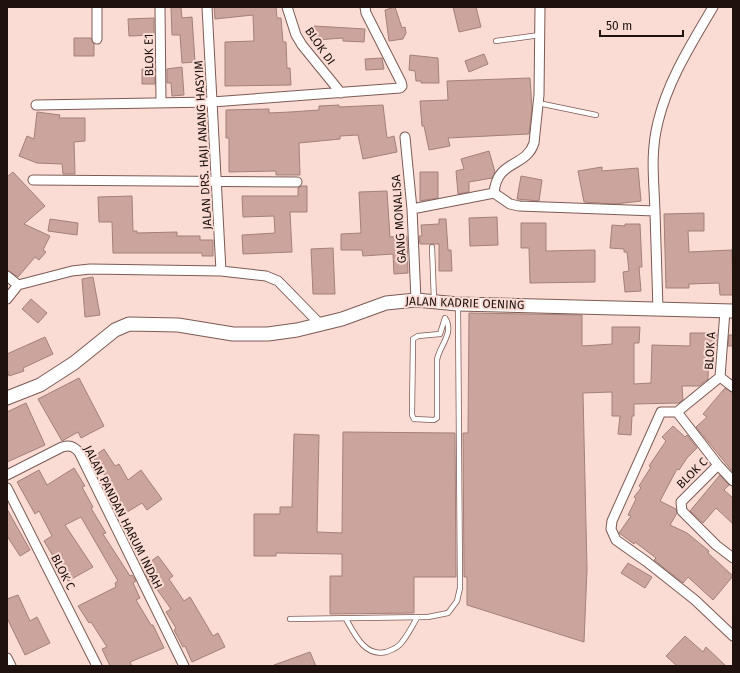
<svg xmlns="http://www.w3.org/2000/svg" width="740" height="673" viewBox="0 0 740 673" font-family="'Fira Sans',sans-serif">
<rect width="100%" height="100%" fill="#fbdcd5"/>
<path fill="#caa49d" stroke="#a38079" d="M 171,7 L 181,7 L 182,18 L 192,17 L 195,62 L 182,63 L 180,35 L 172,35 Z
M 214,7 L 276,7 L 277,18 L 281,18 L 283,42 L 286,42 L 287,68 L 290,68 L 291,85 L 225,86 L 225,42 L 254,41 L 253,15 L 215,19 Z
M 395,7 L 402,28 L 405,27 L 406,33 L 403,39 L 389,41 L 385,10 Z
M 453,7 L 476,7 L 481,27 L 459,32 Z
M 154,18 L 154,35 L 129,36 L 128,19 Z
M 314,26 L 365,29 L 364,42 L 343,41 L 343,38 L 316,40 Z
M 74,38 L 91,38 L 94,44 L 94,56 L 74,56 Z
M 484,54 L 488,64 L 469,72 L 465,61 Z
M 410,55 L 438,58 L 439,83 L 421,83 L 421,81 L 416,81 L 415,71 L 409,70 Z
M 382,58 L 384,69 L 366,70 L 365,59 Z
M 182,67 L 184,95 L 172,96 L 171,83 L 167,83 L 167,69 Z
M 142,69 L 155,69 L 155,84 L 142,84 Z
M 530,78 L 532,108 L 529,134 L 448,138 L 450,146 L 429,150 L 424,126 L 422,126 L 420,101 L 448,100 L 447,81 Z
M 339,105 L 339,107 L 383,105 L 387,138 L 394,136 L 397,152 L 363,159 L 358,135 L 340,136 L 340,139 L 299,143 L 300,175 L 276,175 L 276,171 L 229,172 L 229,138 L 226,138 L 226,110 L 269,109 L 269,113 L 290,112 L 319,110 L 319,106 Z
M 37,112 L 60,115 L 59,118 L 85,118 L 85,141 L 74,142 L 75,174 L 63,174 L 62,164 L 37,163 L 19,156 L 27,136 L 34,139 Z
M 489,151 L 495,172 L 492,178 L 469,182 L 469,192 L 458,194 L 456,171 L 464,169 L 461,159 Z
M 602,167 L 602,171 L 638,168 L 641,201 L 615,204 L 584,202 L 578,171 Z
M 13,172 L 45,206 L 24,224 L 50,236 L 43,250 L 46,252 L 39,260 L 35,257 L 18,277 L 7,270 L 7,177 Z
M 420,172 L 438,172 L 438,198 L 420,201 Z
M 521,176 L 542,180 L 539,201 L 517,199 Z
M 302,186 L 307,186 L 307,212 L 290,212 L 292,252 L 243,254 L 242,235 L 275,233 L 274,216 L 243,217 L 242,196 L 298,196 L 298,188 Z
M 387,191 L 390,237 L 407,236 L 408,273 L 394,274 L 393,254 L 363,256 L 362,250 L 341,250 L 341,234 L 361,233 L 359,192 Z
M 132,196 L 133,231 L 137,231 L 137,233 L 177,232 L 177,236 L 200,236 L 200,240 L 213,240 L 213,256 L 202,256 L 202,253 L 113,253 L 112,222 L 99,222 L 98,197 Z
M 704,213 L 704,231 L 688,231 L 689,252 L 732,250 L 733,295 L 720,295 L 719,283 L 689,284 L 689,288 L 666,288 L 664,214 Z
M 497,217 L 498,245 L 470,246 L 469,218 Z
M 50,219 L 78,223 L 77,235 L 48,231 Z
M 439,219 L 446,219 L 448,250 L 451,250 L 452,271 L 439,271 L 439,244 L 420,244 L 419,236 L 422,236 L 421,225 L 439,224 Z
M 521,223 L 546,223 L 546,251 L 595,250 L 595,282 L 530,283 L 529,248 L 521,248 Z
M 625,224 L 640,224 L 642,267 L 639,267 L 641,291 L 625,292 L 623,272 L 629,271 L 627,252 L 624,252 L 624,249 L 610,248 L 612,225 L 625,226 Z
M 333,248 L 335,294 L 313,294 L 311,249 Z
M 93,277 L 100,315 L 85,317 L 82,279 Z
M 31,299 L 47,313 L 38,323 L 22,309 Z
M 469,313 L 582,315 L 582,346 L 612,344 L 612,327 L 640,327 L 639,343 L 634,343 L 634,384 L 651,383 L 652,345 L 690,346 L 690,333 L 717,333 L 716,346 L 709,346 L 708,379 L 699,386 L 682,386 L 683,400 L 679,403 L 634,404 L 634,416 L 632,416 L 631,435 L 618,434 L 620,416 L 612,416 L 612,392 L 583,393 L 587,569 L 584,642 L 467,605 L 467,577 L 464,577 L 463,433 L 468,433 Z
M 729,335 L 733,335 L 733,346 L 728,346 Z
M 45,337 L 53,354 L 23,368 L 24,371 L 9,376 L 7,369 L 7,354 Z
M 79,378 L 104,426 L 81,438 L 78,432 L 62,441 L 38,399 Z
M 725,388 L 733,393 L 733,472 L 696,427 L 707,417 L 703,414 Z
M 26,403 L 45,445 L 7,462 L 7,412 Z
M 673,426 L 685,437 L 687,435 L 697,448 L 687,458 L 679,470 L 677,469 L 660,501 L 676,509 L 677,513 L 670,525 L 687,533 L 709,551 L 708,553 L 733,576 L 713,600 L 688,577 L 683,583 L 654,560 L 656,558 L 635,542 L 634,544 L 619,533 L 631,516 L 628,515 L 636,499 L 634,497 L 641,488 L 639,486 L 651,467 L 649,466 L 666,441 L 662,437 Z
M 343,432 L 455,433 L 456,577 L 414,577 L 414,613 L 330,614 L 330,576 L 342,576 L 342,554 L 276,553 L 276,556 L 254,556 L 254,514 L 280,514 L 280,507 L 292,507 L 294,434 L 319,435 L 317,532 L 342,533 Z
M 104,449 L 115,466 L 119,464 L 128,480 L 141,470 L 162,499 L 147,510 L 142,503 L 124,514 L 111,494 L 115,491 L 93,457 Z
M 74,468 L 85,486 L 82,487 L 93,507 L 91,508 L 106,533 L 103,534 L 130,576 L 132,575 L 136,581 L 133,583 L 140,598 L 136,600 L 151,625 L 153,625 L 164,648 L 130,662 L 132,666 L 110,666 L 102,649 L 107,647 L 91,622 L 89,623 L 78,606 L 116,587 L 115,583 L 118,581 L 81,517 L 65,525 L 93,567 L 68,581 L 44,541 L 52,536 L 39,511 L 35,514 L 17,482 L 39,470 L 47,485 Z
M 720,475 L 729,485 L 724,490 L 733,498 L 733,524 L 716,508 L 703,523 L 690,511 Z
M 7,509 L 30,550 L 20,556 L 7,536 Z
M 158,556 L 173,576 L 169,579 L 184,601 L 190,597 L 213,636 L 218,633 L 225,647 L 192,662 L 185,646 L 183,647 L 174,630 L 176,628 L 166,612 L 171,609 L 156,588 L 153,589 L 142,568 Z
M 628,563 L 652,577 L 645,588 L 621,573 Z
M 18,595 L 30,621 L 37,617 L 50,643 L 25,655 L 7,618 L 7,599 Z
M 685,636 L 703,652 L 706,647 L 726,666 L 677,666 L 666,656 Z
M 310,652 L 316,666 L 274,666 L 274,665 Z"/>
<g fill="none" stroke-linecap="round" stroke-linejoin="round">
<defs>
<path id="lane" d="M 496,41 L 540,35
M 538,103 L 596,115
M 432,247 L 434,300
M 445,318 C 455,333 439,346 437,360 L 437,418 L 434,420 L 414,419 L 412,415 L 413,339 L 418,336 L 440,334 Z
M 290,619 L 428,617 L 448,613 L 457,601 L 460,588 L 458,305
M 346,619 C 355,635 365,657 386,652 C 392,650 399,647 402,642 C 408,635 412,626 417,618"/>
<path id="street" d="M 160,7 L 161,103
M 207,7 L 221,271
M 287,7 L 296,35 L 302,45 L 341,93
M 97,39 L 97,7
M 36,105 L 212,102 L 400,88 L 402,86 L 401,82 L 366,13 L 365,7
M 405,137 L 412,209 L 416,300
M 33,180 L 297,182
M 494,193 C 497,159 526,168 534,143 L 539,95 L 540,7
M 494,193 L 510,204 L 519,206 L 655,211
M 412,209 L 494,193
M 7,276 L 18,285 L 72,271 L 90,269 L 221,271 L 266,276 L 278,281 L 320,324
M 7,299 L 18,285
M 658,310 C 657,277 656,245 655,212 C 654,180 650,154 658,122 C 668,80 692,43 713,7
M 725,311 L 720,377 L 733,387
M 677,412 L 720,377
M 718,465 L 733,481
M 7,475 L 62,447 C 70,445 73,446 79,452 L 184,666
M 7,488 L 97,666
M 733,558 L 716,545 L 682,511 L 681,502 L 718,465 L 677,412 L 661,412 L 612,521 L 611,529 L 616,540 L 647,562 L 695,600 L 733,636
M 7,658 L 11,666"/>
<path id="secondary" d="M 7,398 L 40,385 L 74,363 L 115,330 L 129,324 L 178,325 L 233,334 L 268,334 L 297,330 L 342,319 L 386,303 L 416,300 L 458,304 L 733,311"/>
</defs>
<use href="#lane" stroke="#7c5b54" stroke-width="6"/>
<use href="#street" stroke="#7c5b54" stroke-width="11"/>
<use href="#secondary" stroke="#7c5b54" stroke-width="15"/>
<use href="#lane" stroke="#fff" stroke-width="4.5"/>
<use href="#street" stroke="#fff" stroke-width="9"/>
<use href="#secondary" stroke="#fff" stroke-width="13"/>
</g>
<g text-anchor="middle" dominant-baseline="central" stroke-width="4" stroke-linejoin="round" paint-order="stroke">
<g font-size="12" fill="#1e110e" stroke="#fbdcd5">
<text transform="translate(320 46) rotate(55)">BLOK DI</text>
<text transform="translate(149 55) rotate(-91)">BLOK E1</text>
<text transform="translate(203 145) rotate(-93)">JALAN DRS. HAJI ANANG HASYIM</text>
<text transform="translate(399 219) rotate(-94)">GANG MONALISA</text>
<text transform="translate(465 303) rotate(2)">JALAN KADRIE OENING</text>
<text transform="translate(710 351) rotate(-86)">BLOK A</text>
<text transform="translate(692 473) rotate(-45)">BLOK C</text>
<text transform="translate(123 517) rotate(63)">JALAN PANDAN HARUM INDAH</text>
<text transform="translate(63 572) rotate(63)">BLOK C</text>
</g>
</g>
<rect width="740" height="673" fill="none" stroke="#1e110e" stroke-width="16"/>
<path d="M600 30v6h83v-6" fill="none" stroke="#1e110e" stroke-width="2"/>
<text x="606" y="30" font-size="12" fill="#1e110e" stroke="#fbdcd5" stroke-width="3" paint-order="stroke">50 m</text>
</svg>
